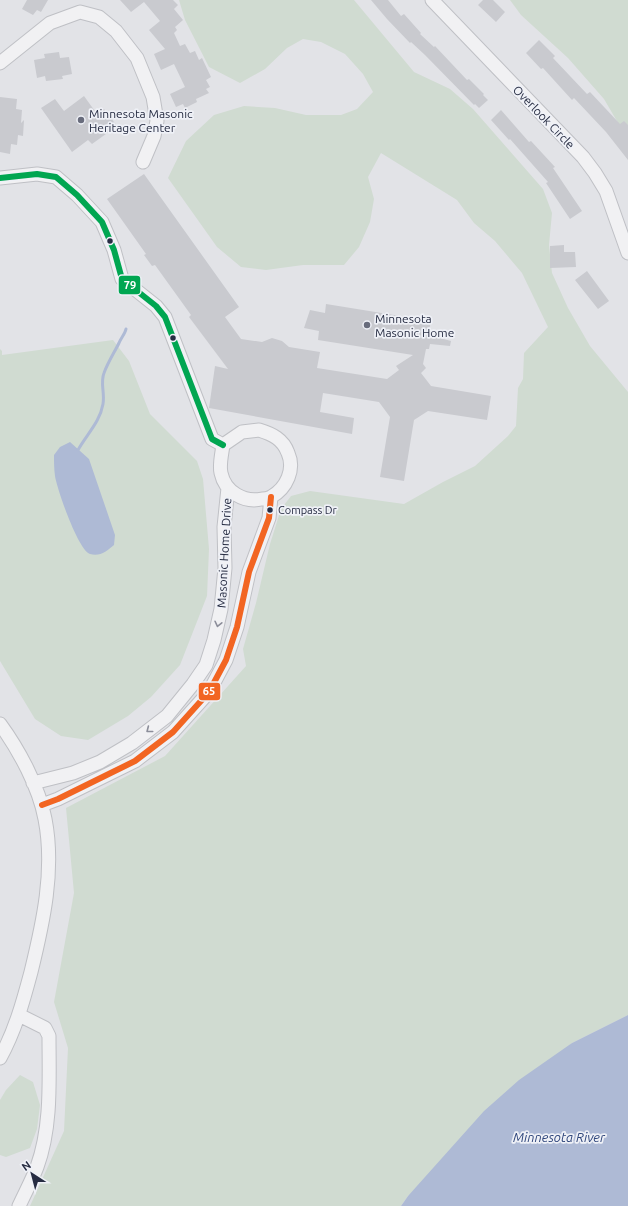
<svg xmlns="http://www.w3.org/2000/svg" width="628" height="1206" viewBox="0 0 628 1206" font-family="Ubuntu,sans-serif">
<rect width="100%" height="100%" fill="#e2e3e7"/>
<path fill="#d0dbd1" d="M 179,0 L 354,0 L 414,72 L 450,89 L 473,109 L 543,189 L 552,213 L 549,245 L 552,273 L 568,308 L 590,346 L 628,392 L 628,1015 L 572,1043 L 408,1196 L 401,1206 L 30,1206 L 64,1131 L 68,1048 L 54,1002 L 74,893 L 66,808 L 165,756 L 246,666 L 243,649 L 256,603 L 270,544 L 281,509 L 291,496 L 310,491 L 404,504 L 443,482 L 475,466 L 508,436 L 516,426 L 518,388 L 523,379 L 524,353 L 548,327 L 522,273 L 495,241 L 474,223 L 457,200 L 381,153 L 368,177 L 374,199 L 370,222 L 359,247 L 344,265 L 303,265 L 266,270 L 241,267 L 217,247 L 168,178 L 186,141 L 214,115 L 244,106 L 275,108 L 306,115 L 341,115 L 357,109 L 373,92 L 363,74 L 345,54 L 321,42 L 303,39 L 287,48 L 265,69 L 240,83 L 209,67 L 185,20 Z
M 510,0 L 628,0 L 628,140 L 604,99 L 568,58 L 521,15 Z
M 113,340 L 129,361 L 150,414 L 197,461 L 203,479 L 209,549 L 207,596 L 180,665 L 151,697 L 128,716 L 88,740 L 61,736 L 35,719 L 0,661 L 0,349 L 2,351 L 2,355 Z
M 20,1075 L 33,1082 L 40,1105 L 37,1129 L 30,1148 L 6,1157 L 0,1155 L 0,1100 L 6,1090 Z"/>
<path fill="#aebad5" d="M 70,442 L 89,459 L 115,535 L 114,545 C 107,551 100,557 90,554 C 78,550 57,489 55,476 C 54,469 54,462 54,455 L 60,447 Z
M 628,1015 L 628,1206 L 401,1206 L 408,1196 L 484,1111 L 519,1080 L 572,1043 Z"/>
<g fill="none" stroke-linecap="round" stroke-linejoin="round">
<path stroke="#aebad5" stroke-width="3" d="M 78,450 C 87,434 100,422 103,404 C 105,393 100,383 104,373 C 108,362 114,353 119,343 C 121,338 125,334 126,329"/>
</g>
<path fill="#c9cacf" d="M 27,0 L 48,0 L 41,12 L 37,10 L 33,15 L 22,9 Z
M 120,0 L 173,0 L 178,5 L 174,9 L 183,20 L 175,27 L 177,30 L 174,33 L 180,46 L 185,44 L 190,53 L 195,51 L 199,60 L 202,58 L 211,77 L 206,80 L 210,87 L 206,89 L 209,93 L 196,99 L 197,102 L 185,108 L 183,104 L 176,107 L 170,94 L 185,87 L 174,64 L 161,70 L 154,54 L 165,49 L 149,30 L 160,21 L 144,2 L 131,12 Z
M 371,0 L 388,0 L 401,16 L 404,14 L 421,33 L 420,34 L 434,47 L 435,46 L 467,80 L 469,79 L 484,94 L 483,95 L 488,100 L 479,108 L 475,104 L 474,105 L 425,55 L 411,42 L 410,43 L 387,19 Z
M 483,0 L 493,0 L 505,12 L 496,22 L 478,5 Z
M 539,40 L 555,56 L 553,58 L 587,94 L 590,92 L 620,124 L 624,121 L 628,125 L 628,160 L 606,132 L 574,98 L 572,100 L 543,68 L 541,69 L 526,53 Z
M 59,52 L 60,58 L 69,57 L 72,74 L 62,76 L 63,79 L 46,81 L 45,76 L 37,78 L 34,60 L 45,58 L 44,54 Z
M 84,96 L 97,114 L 104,109 L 117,126 L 92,144 L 88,140 L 72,152 L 41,108 L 55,99 L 64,111 Z
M 0,97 L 17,99 L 16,109 L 22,110 L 21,123 L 24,120 L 23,136 L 18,135 L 17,145 L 11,144 L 10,154 L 0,152 Z
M 501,110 L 529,142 L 531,141 L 555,167 L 553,168 L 582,211 L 570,219 L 546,183 L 548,182 L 510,139 L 509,140 L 491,120 Z
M 144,174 L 239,307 L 225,317 L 241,339 L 262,342 L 272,338 L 282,341 L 289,347 L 320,352 L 317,368 L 387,379 L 399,370 L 396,366 L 413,355 L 318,340 L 319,331 L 304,328 L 310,310 L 325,313 L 326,304 L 431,321 L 429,330 L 432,331 L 432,336 L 451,341 L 450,346 L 430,344 L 429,349 L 426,349 L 423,364 L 426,368 L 421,373 L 431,386 L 491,396 L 487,420 L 428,411 L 414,420 L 404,481 L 380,477 L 390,417 L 379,402 L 323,393 L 320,412 L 354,418 L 352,434 L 209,408 L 215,366 L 228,369 L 189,317 L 191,315 L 155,265 L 152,266 L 144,255 L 146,254 L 107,199 Z
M 564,245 L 564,252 L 575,252 L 576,267 L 550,268 L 550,246 Z
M 587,271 L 609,301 L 598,309 L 575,280 Z"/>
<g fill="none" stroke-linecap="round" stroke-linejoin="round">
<defs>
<path id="minor" d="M 432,0 L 583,157 L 595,173 L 606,191 L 628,253
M 0,63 L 50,23 L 80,12 L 99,17 L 116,31 L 137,58 L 153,97 L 157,121 L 154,136 L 143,162
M 0,178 L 37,174 L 56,177 L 77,195 L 102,222 L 114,250 L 122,279 L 156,306 L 165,317 L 212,439 L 223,445
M 259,430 C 272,434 283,439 288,453 C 295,469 287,488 271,497 C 269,498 265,499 262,499 C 244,503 225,492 221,473 C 219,465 222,453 223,445 L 242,432 Z
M 0,724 C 19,750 39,787 45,819 C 55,870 43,923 31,972 C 23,1002 15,1031 0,1058
M 33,783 L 73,773 L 100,762 L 132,743 L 167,716 L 193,684 L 206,665 L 214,640 L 221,609 L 225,568 L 224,527 L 228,488
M 42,805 L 58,799 L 135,761 L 173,732 L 209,692 L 226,660 L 237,627 L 249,572 L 269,518 L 271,497
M 19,1206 C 25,1193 32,1180 37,1167 C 52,1126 49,1079 49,1036 L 45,1028 L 19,1015"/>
</defs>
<use href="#minor" stroke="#bfc0c5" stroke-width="15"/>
<use href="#minor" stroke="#f1f1f3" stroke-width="13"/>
<defs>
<path id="bus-1" d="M 0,178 L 37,174 L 56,177 L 77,195 L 102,222 L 114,250 L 122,279 L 156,306 L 165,317 L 212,439 L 223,445"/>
<path id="bus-2" d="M 42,805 L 58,799 L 135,761 L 173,732 L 209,692 L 226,660 L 237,627 L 249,572 L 269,518 L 271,497"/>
</defs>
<use href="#bus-1" stroke="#eff1f7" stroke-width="9"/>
<use href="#bus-2" stroke="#eff1f7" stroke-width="9"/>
<use href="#bus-1" stroke="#00a651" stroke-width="6"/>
<use href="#bus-2" stroke="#f26522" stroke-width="6"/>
</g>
<defs><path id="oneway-chevron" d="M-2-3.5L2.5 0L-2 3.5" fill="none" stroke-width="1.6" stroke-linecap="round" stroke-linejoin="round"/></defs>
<g stroke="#8c8e9a">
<use href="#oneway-chevron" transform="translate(218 624) rotate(103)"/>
<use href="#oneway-chevron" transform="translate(149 730) rotate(142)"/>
</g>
<g fill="#686c7c" stroke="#eff1f7" stroke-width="1.5">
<circle cx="81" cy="120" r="4"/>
<circle cx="367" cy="325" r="4"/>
</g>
<g fill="#262c42" stroke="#eff1f7" stroke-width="1.5">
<circle cx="110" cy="241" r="3.5"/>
<circle cx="173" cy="338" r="3.5"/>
<circle cx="270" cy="510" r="3.5"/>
</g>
<g text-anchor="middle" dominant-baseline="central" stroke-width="3.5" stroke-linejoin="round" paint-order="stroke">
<g font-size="11" fill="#262c42" stroke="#eff1f7" text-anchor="start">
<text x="278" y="510">Compass Dr</text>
</g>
<g font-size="12" fill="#262c42" stroke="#eff1f7" text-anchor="start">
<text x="89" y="113">Minnesota Masonic<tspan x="89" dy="14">Heritage Center</tspan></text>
<text x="375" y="318">Minnesota<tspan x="375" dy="14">Masonic Home</tspan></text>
</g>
<g font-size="12" fill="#262c42" stroke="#eff1f7">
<text transform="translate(544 117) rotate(46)">Overlook Circle</text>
<text transform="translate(224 553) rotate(-87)">Masonic Home Drive</text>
</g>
<g font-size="13" font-style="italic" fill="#2d447a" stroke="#eff1f7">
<text x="559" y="1137">Minnesota River</text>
</g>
</g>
<g stroke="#eff1f7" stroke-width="1.5">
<rect x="118" y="275" width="23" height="20" rx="4" fill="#00a651"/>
<rect x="198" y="682" width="23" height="19" rx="4" fill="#f26522"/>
</g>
<g font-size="11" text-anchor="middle" font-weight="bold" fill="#fff">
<text x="130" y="289">79</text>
<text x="209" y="695">65</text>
</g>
<g transform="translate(32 1174) rotate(324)" stroke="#eff1f7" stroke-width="3" paint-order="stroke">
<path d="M0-3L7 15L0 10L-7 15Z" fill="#262c42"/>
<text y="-6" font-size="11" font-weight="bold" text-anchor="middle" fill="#262c42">N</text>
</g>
</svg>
